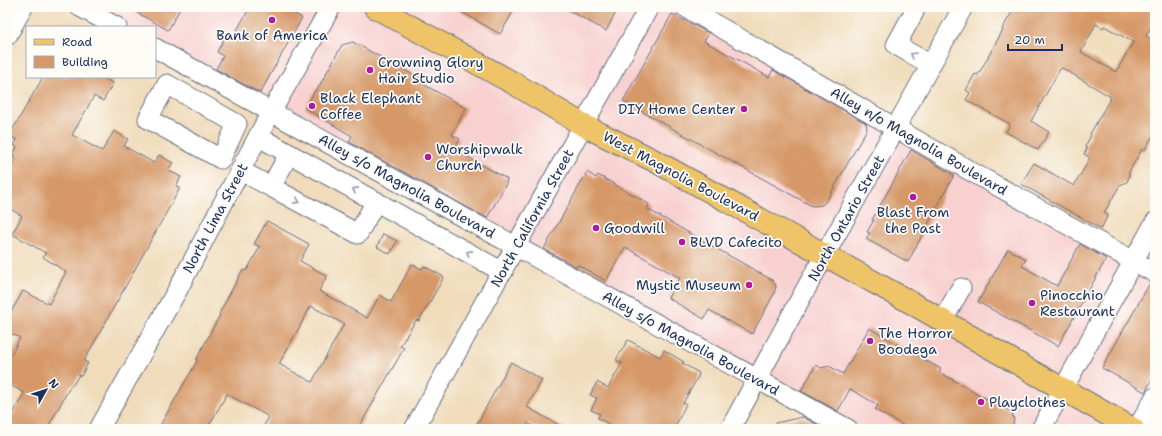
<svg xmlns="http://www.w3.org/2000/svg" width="1162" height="436" viewBox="0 0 1162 436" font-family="'Shantell Sans',sans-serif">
<rect width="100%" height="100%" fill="#fdfcf7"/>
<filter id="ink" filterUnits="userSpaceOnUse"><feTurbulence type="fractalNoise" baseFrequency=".025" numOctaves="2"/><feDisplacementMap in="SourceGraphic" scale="8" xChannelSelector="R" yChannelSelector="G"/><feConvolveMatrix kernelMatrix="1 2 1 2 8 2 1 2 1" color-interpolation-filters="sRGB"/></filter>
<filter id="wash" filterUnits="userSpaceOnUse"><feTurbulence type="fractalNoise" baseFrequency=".012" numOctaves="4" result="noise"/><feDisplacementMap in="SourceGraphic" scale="16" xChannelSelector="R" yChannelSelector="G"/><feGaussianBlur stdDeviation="0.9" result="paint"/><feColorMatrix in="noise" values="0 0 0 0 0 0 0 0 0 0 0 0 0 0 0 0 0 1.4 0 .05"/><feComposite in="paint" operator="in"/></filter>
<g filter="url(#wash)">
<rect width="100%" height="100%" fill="#f0dcbb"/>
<path fill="#f7d0cf" d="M 80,7 L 659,7 L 675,11 L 1155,278 L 1155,429 L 848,429 L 155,48 L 155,27 L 117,27 Z"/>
<g id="blocks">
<path fill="#d69868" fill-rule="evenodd" d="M 127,7 L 181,7 L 168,30 Z
M 250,7 L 282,7 L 302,18 L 260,93 L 216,69 L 223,56 L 217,52 L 226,35 L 232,39 Z
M 453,7 L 516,7 L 500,34 Z
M 563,7 L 619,7 L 606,31 Z
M 1015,7 L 1155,7 L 1155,21 L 1146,36 L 1155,41 L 1155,132 L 1144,151 L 1142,149 L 1129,172 L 1129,177 L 1127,182 L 1120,185 L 1104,213 L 1108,215 L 1101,229 L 1021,184 L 1034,163 L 1074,186 L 1090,158 L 1084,154 L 1087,149 L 1085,147 L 1091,135 L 1090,134 L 1111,97 L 1062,68 L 1060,69 L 1031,121 L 1049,132 L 1038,150 L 1006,132 L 1010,124 L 966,100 L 970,93 L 966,90 L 975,74 L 978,75 L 1003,30 L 1002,29 ZM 1096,24 L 1103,28 L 1104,26 L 1133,42 L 1116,72 L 1081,52 Z
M 672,14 L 709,33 L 704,41 L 769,77 L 773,70 L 866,123 L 867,129 L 827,200 L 822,205 L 813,206 L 810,205 L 623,101 Z
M 353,42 L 423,80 L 421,83 L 466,108 L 452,135 L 460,139 L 454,149 L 507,179 L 506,184 L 487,218 L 349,142 L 352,136 L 305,108 L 316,89 L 317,90 L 342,45 Z
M 43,77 L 101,77 L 113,83 L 103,101 L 94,96 L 72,135 L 102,151 L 114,131 L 128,139 L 124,146 L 154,163 L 159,155 L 173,163 L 168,170 L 181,177 L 176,186 L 180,188 L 84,361 L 88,363 L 81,376 L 79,375 L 73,385 L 71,385 L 47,429 L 7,429 L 7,425 L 24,393 L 7,383 L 7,362 L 20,338 L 7,331 L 7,319 L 23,291 L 49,304 L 66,272 L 43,257 L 46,253 L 12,234 L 22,216 L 7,207 L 7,173 L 16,159 L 12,157 L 17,147 L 14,145 L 17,140 L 9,136 Z
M 911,150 L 954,175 L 908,262 L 866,239 L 870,233 L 867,232 L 874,220 L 872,220 Z
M 587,172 L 596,178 L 598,175 L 649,204 L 647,209 L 772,280 L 776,286 L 774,294 L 752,334 L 709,310 L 704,319 L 668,298 L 680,278 L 625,247 L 606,281 L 578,265 L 577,267 L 544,249 Z
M 267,221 L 309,244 L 300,261 L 327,276 L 319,291 L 367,318 L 380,295 L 391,302 L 412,264 L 422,269 L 424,266 L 444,277 L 419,321 L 416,320 L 400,346 L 404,348 L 358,429 L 262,429 L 269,417 L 227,394 L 207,429 L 158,429 L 197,361 L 196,360 L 220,315 L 219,314 L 242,271 L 247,270 L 260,247 L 254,244 ZM 311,306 L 344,324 L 312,382 L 279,364 Z
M 383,234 L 397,241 L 390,254 L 377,247 Z
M 1080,244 L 1106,259 L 1058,346 L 978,302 L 1008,249 L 1026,259 L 1022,266 L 1057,286 Z
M 1150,283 L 1155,284 L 1155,374 L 1145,392 L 1102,368 Z
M 869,328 L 941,369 L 939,372 L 1009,411 L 1012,413 L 1014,419 L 1012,429 L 910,429 L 875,410 L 878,405 L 850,389 L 838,411 L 801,391 L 816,365 L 821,368 L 829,366 L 843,374 Z
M 628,340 L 660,357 L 664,350 L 684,362 L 682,363 L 699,373 L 698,377 L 683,403 L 686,404 L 674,429 L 618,429 L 598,418 L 600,414 L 591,410 L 597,398 L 590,395 L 597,382 L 608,388 L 622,363 L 616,360 Z
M 511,362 L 542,380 L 527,407 L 566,429 L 539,429 L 528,423 L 525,429 L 474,429 Z
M 803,417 L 825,429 L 776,429 L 775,423 Z"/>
</g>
</g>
<g filter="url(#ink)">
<use href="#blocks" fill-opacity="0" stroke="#666c7f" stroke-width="1"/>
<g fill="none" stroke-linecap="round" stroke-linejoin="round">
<defs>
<path id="minor" d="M 80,7 L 117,27
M 685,7 L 979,176 L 1155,273
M 914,12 L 896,45 L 931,65
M 7,36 L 23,7
M 155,48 L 848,429
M 167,84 L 237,124 L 221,159 L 148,119 Z
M 259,137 L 503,272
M 289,154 L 271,187 L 358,234 L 376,201
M 241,171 L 271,187
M 943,320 L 961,288
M 99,429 L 178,289 L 271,112 L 331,7
M 414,429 L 649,7
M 730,429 L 803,294 L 963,7
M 1041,429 L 1155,222
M 1137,429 L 1155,397"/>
<path id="major" d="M 375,7 L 515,84 L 583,125 L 655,161 L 908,301 L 1133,429"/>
</defs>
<use href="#minor" stroke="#666c7f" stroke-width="21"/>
<use href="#major" stroke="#666c7f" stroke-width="24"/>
<use href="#minor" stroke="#fff" stroke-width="19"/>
<use href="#major" stroke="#efc469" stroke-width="22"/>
</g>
<defs><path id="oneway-chevron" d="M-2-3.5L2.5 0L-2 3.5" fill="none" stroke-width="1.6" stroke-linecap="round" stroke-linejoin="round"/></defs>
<g stroke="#8d97ae">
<use href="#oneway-chevron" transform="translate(913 55) rotate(-150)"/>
<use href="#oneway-chevron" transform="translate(355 190) rotate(-152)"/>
<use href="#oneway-chevron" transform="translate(297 201) rotate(28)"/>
<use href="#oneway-chevron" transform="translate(469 253) rotate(-151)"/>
</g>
</g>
<g fill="#b5179e" stroke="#fdfcf7" stroke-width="1.5">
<circle cx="272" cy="20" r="4"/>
<circle cx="370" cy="70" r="4"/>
<circle cx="312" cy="106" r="4"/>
<circle cx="744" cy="109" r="4"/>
<circle cx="428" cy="157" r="4"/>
<circle cx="913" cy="197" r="4"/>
<circle cx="596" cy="228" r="4"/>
<circle cx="682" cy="242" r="4"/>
<circle cx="749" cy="285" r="4"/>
<circle cx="1032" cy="303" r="4"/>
<circle cx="870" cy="341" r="4"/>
<circle cx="981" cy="402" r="4"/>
</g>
<g text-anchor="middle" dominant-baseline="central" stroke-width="3.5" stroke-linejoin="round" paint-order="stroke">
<g font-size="14" fill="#1b2f5e" stroke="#fdfcf7" text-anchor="start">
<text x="272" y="35" text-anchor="middle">Bank of America</text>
<text x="378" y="62">Crowning Glory<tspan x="378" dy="16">Hair Studio</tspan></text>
<text x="320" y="98">Black Elephant<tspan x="320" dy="16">Coffee</tspan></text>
<text x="736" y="109" text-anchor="end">DIY Home Center</text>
<text x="436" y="149">Worshipwalk<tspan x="436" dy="16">Church</tspan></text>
<text x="913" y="212" text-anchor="middle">Blast From<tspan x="913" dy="16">the Past</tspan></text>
<text x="604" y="228">Goodwill</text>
<text x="690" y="242">BLVD Cafecito</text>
<text x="741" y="285" text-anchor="end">Mystic Museum</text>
<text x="1040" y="295">Pinocchio<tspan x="1040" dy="16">Restaurant</tspan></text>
<text x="878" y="333">The Horror<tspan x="878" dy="16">Boodega</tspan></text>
<text x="989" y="402">Playclothes</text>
</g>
<g font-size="14" fill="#1b2f5e" stroke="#fdfcf7">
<text transform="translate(919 141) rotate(30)">Alley n/o Magnolia Boulevard</text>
<text transform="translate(681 176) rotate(28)">West Magnolia Boulevard</text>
<text transform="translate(407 186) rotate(29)">Alley s/o Magnolia Boulevard</text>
<text transform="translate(215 218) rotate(-62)">North Lima Street</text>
<text transform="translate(532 218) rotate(-61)">North California Street</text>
<text transform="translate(846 218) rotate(-61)">North Ontario Street</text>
<text transform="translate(691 343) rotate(29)">Alley s/o Magnolia Boulevard</text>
</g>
</g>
<rect width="1162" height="436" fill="none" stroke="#fdfcf7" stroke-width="24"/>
<rect x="26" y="26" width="130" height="52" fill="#fdfcf7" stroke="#a3aaba"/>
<rect x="34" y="39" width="20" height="6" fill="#efc469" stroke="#a3aaba"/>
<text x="62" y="46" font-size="12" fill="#1b2f5e">Road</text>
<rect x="34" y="56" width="20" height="12" fill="#d69868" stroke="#a3aaba"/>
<text x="62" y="66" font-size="12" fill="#1b2f5e">Building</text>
<g transform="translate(46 390) rotate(51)" stroke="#fdfcf7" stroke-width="3" paint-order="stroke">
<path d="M0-3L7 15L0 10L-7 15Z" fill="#1b2f5e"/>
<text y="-6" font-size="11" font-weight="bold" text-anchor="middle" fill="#1b2f5e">N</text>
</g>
<path d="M1008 44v6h54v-6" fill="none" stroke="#1b2f5e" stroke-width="2"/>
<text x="1014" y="44" font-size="12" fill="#1b2f5e" stroke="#fdfcf7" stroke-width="3" paint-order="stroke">20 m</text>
</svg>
